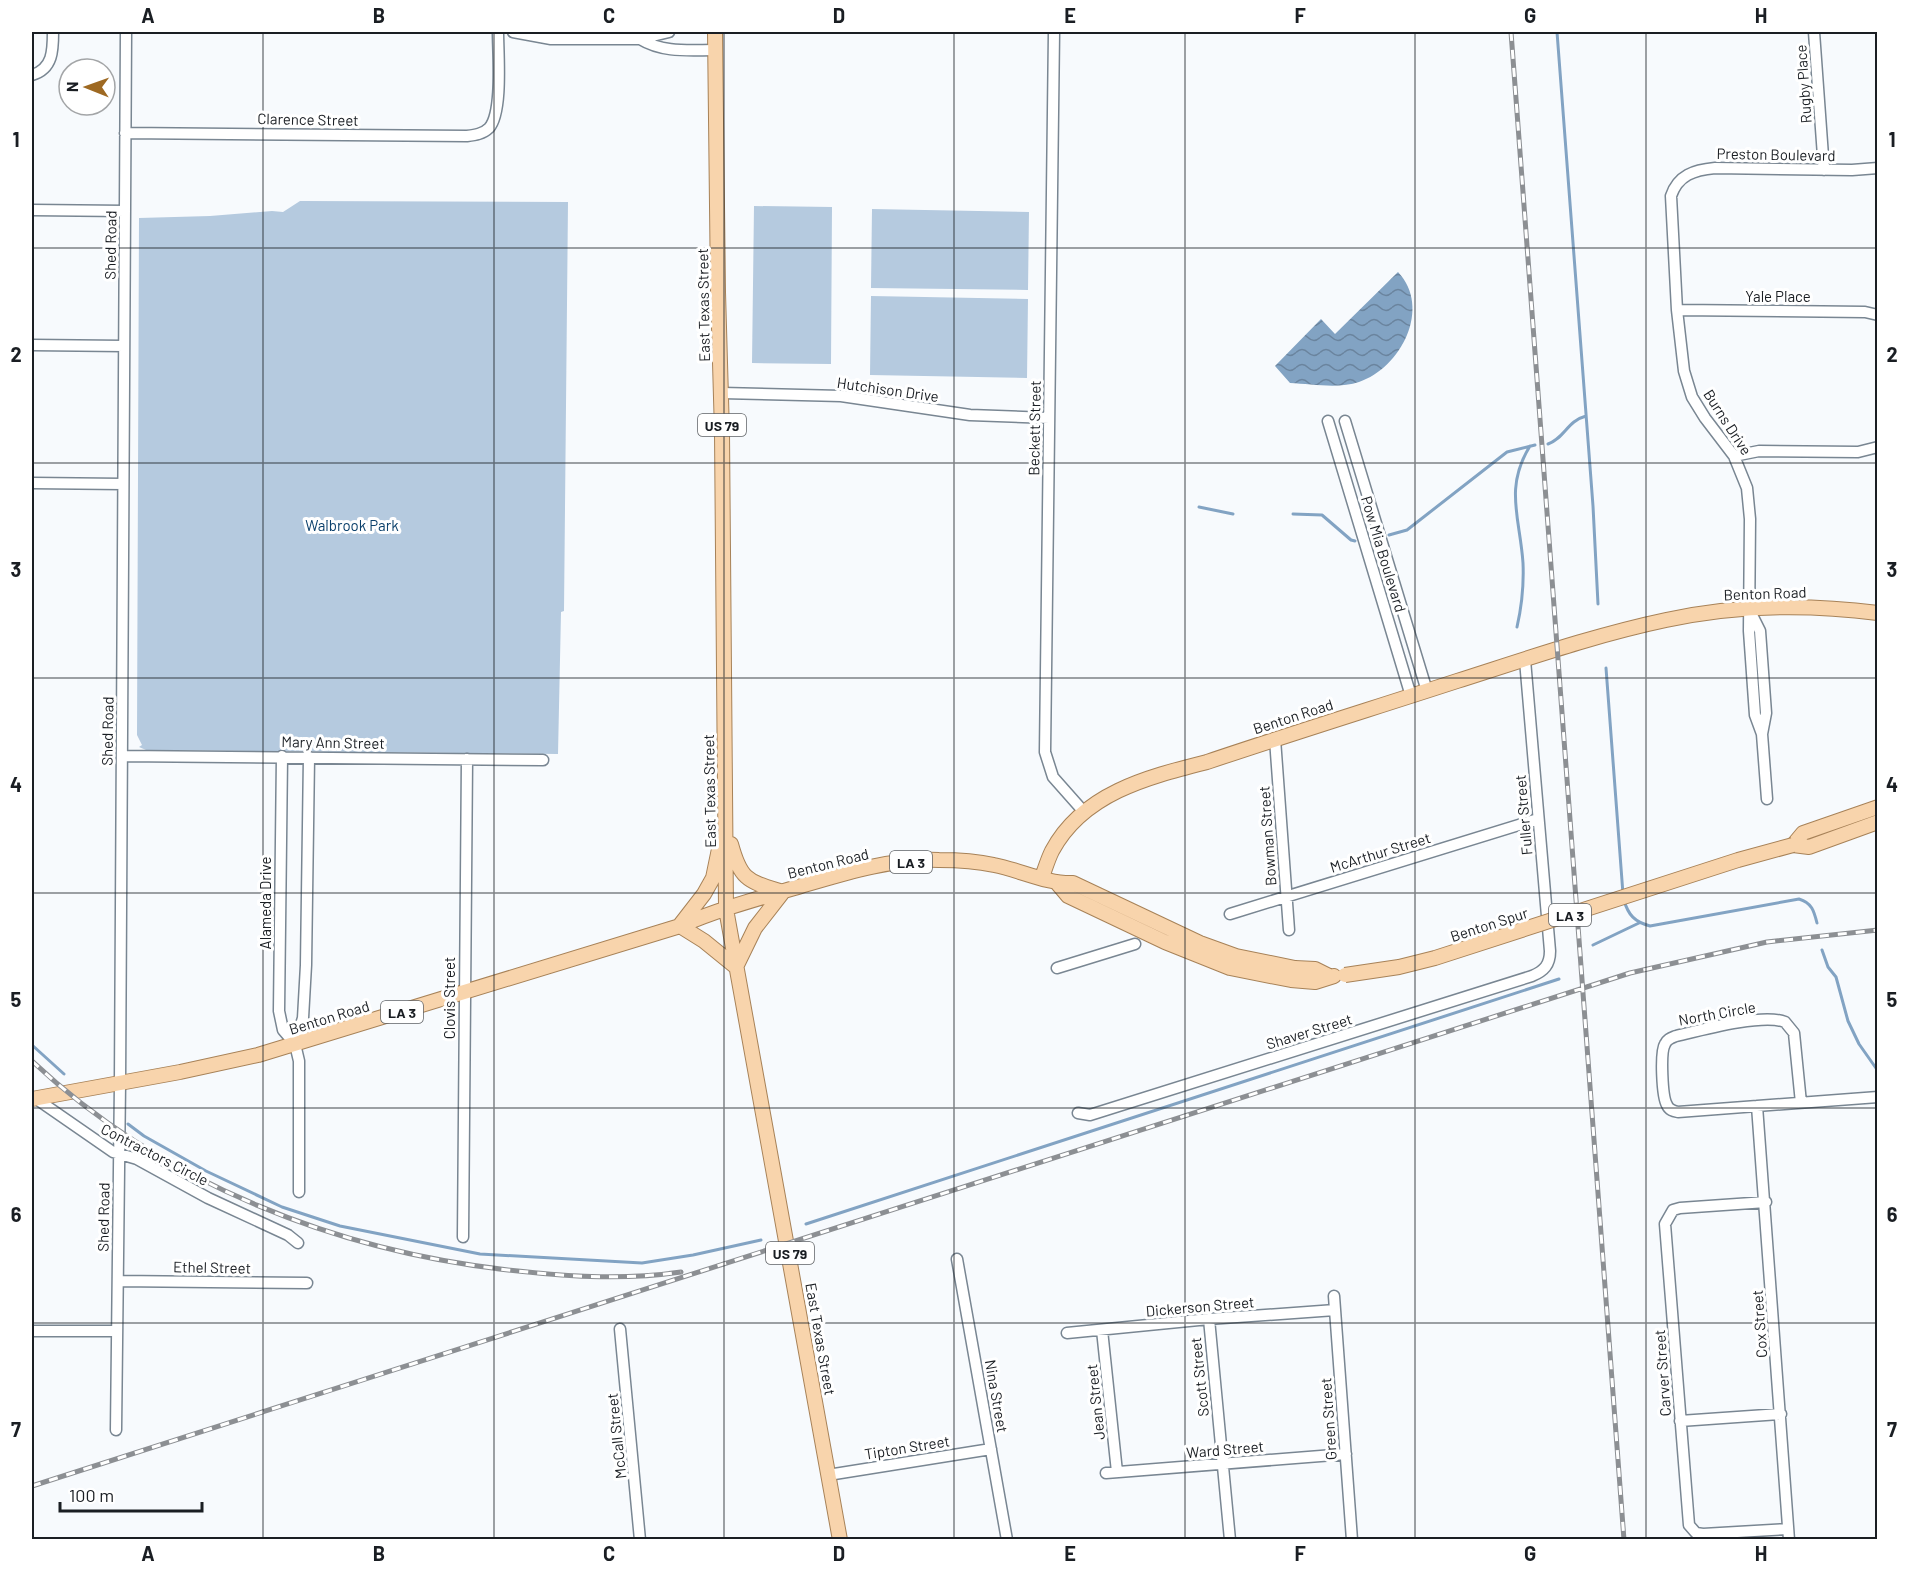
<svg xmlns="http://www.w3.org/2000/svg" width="1909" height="1571" viewBox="0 0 1909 1571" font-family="Barlow,sans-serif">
<defs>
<pattern id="water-waves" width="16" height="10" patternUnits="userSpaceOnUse" patternTransform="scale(1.5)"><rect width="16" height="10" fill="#82a3c3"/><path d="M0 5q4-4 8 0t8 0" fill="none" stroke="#6a849e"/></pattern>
</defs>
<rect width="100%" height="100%" fill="#f7fafd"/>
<path fill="#b5cadf" d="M 300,201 L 568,202 L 564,611 L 561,612 L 558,754 L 146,750 L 139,747 L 142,745 L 137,735 L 139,218 L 210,216 L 272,211 L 283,212 Z
M 754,206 L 832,207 L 831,364 L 752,363 Z
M 872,209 L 1029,212 L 1028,290 L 871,288 Z
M 871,296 L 1028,299 L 1027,378 L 870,375 Z"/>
<path fill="url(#water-waves)" d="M 1398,272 C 1432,308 1401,368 1359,382 C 1339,389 1311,384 1290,383 L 1275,366 L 1321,319 L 1335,334 Z"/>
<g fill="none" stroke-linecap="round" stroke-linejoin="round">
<path stroke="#82a3c3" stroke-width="3" d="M 1557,32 L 1593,506 L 1598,604
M 1548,444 C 1565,438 1567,421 1586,416
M 1199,507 L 1233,514
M 1293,514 L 1322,515 L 1351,540 L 1355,541
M 1389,535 L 1407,530 L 1507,452 L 1535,445
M 1517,627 C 1522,605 1524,586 1523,563 C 1520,518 1504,488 1530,446
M 1606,668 L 1623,894
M 1624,900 C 1628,915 1635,922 1650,926 L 1799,899 C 1812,903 1814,911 1817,923
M 1593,945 L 1639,923
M 1822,950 L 1828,967 L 1836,977 L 1848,1021 L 1859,1044 L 1878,1071
M 32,1045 L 64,1074
M 128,1124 L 144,1136 L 206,1171 L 282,1207 L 340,1226 L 480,1254 L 642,1263 L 693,1255 L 761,1240
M 806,1224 L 1559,979"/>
<defs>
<path id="minor" d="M 513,32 L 551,39 L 640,39 L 669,32
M 1054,32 L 1045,752 L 1053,777 L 1084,812
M 1814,32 L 1824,170
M 640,39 C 663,53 689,50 714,50
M 32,75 C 53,69 53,50 53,32
M 125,133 L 467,136 C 475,135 483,134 489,128 C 503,113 498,53 498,32
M 32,210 L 125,211
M 1677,310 L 1865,312 L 1878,315
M 32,345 L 124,346
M 722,393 L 841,396 L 970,415 L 1049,418
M 1328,421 L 1411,696
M 1345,421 L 1427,691
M 1734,456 L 1759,451 L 1858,452 L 1878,447
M 32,483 L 123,484
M 1749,609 L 1760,631 L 1766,713 L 1762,734 L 1767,799
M 1762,734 L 1755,715 L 1749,631 L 1750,519 L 1747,488 L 1734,456 L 1705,418 L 1692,397 L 1684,371 L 1677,310 L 1671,196 C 1678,175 1694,170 1715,168 L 1852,170 L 1878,168
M 1275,739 L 1289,930
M 122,756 L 543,760
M 282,756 L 279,1011 L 283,1030 L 295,1044 L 299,1061 L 299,1192
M 1230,914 L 1538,819
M 1057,968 L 1135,944
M 295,1044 L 303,1018 L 306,965 L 309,757
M 35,1098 L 113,1152 L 137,1159 L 208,1198 L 288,1235 L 298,1243
M 1801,1103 L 1794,1033 L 1785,1022 C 1763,1013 1701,1030 1676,1036 C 1671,1038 1667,1039 1665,1044 C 1660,1052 1662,1097 1667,1105 C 1669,1110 1673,1111 1678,1112 L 1878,1097
M 1757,1106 L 1789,1540
M 1078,1113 L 1090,1115 L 1532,976 C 1544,971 1550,965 1550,951 L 1525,660
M 1766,1202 L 1680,1208 L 1673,1210 L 1665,1224 L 1689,1525 L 1696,1533 L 1703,1534 L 1788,1529
M 463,1237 L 467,759
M 957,1259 L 1007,1540
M 118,1281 L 307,1283
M 1334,1296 L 1352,1540
M 1209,1319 L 1230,1540
M 620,1329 L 640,1540
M 1102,1330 L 1117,1472
M 32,1331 L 117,1331
M 1067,1333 L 1209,1319 L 1335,1310
M 1680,1421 L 1781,1414
M 116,1430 L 120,1083 L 126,32
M 1106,1473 L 1346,1454
M 828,1475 L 991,1449"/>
<path id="major" d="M 715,32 L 718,292 L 722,433 L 726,909 L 840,1540
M 731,844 C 741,881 748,881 783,892
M 1793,845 L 1803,833 L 1878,807
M 1793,845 L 1809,847 L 1878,822
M 1042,877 C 1045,869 1048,859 1052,851 C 1083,793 1148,777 1207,762 C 1290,734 1374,708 1457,681 C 1526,659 1595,635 1666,620 C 1735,605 1808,604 1878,613
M 1057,883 L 1068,896 L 1165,942 L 1230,968 L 1291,980 L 1315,982 L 1334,976
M 680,925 L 704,894 L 713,878 L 720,844
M 680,926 L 704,941 L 736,967
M 736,967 L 755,928 L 783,892
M 32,1099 L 180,1072 L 258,1055 L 680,926 C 719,909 760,898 801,886 C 845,873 893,858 939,860 C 957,860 976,861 994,865 C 1020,870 1047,884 1073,883 L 1200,943 L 1236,956 L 1295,968 L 1315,969 L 1329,976"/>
</defs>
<use href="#minor" stroke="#798692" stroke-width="13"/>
<use href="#major" stroke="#a78258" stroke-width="16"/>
<use href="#minor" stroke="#fff" stroke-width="10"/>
<use href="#major" stroke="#f8d4ac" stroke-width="14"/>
<defs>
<path id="rail" d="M 1511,32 L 1624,1540
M 32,1061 C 163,1184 340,1253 518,1271 C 573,1277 626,1280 681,1272
M 32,1486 L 1630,973 L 1767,942 L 1878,930"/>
</defs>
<use href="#rail" stroke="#8c8f93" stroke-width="5"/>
<use href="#rail" stroke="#fff" stroke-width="3" stroke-dasharray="9" stroke-linecap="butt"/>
<defs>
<path id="major-bridge" d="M 1345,975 L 1399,967 L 1435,958 L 1738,860 L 1793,845"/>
</defs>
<use href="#major-bridge" stroke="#a78258" stroke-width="16" stroke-linecap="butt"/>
<use href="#major-bridge" stroke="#f8d4ac" stroke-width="14"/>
</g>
<path fill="none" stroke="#1a1e23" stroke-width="1.5" stroke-opacity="0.55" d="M 263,32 L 263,1540M 494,32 L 494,1540M 724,32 L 724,1540M 954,32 L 954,1540M 1185,32 L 1185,1540M 1415,32 L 1415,1540M 1646,32 L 1646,1540M 32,248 L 1878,248M 32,463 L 1878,463M 32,678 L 1878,678M 32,893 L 1878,893M 32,1108 L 1878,1108M 32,1323 L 1878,1323"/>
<g text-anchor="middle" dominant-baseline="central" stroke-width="6" stroke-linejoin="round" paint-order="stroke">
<g fill="#fff" stroke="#5f6265" stroke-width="1.5">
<rect x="698" y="414" width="48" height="22" rx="4.5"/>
<rect x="890" y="851" width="42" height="22" rx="4.5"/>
<rect x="1549" y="904" width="42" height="22" rx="4.5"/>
<rect x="381" y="1001" width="42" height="22" rx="4.5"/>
<rect x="766" y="1242" width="48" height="22" rx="4.5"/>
</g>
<g font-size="14" font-weight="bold" fill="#1a1e23">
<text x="722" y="425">US 79</text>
<text x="911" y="862">LA 3</text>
<text x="1570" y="915">LA 3</text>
<text x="402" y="1012">LA 3</text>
<text x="790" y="1253">US 79</text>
</g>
<g font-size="15" fill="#1a1e23" stroke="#fff">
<text transform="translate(1803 84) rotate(-94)">Rugby Place</text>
<text transform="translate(308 119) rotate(1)">Clarence Street</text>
<text transform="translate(1776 154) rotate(1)">Preston Boulevard</text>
<text transform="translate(110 245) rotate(-89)">Shed Road</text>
<text x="1778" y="296">Yale Place</text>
<text transform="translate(703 305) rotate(-91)">East Texas Street</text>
<text transform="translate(888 389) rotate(8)">Hutchison Drive</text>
<text transform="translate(1728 422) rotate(57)">Burns Drive</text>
<text transform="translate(1034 428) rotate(-89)">Beckett Street</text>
<text transform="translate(1384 554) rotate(73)">Pow Mia Boulevard</text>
<text transform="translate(1765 593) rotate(-2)">Benton Road</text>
<text transform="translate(1293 716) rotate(-18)">Benton Road</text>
<text transform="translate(107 731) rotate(-89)">Shed Road</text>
<text transform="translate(333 742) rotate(1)">Mary Ann Street</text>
<text transform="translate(709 791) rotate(-91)">East Texas Street</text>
<text transform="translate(1523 815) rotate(-95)">Fuller Street</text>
<text transform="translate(1267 836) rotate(-94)">Bowman Street</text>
<text transform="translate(1380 852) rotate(-17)">McArthur Street</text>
<text transform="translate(828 863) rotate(-14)">Benton Road</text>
<text transform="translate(265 903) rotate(-90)">Alameda Drive</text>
<text transform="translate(1489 924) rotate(-18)">Benton Spur</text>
<text transform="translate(449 998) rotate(-90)">Clovis Street</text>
<text transform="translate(1717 1013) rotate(-10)">North Circle</text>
<text transform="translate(329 1017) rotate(-17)">Benton Road</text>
<text transform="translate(1309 1031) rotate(-17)">Shaver Street</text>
<text transform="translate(155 1154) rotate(27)">Contractors Circle</text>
<text transform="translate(103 1217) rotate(-89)">Shed Road</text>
<text transform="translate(212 1267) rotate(1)">Ethel Street</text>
<text transform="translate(1200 1306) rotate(-5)">Dickerson Street</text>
<text transform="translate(1759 1324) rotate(-94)">Cox Street</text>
<text transform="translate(821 1339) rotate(80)">East Texas Street</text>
<text transform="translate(1662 1373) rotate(-94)">Carver Street</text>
<text transform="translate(1199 1377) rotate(-96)">Scott Street</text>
<text transform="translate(997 1396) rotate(80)">Nina Street</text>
<text transform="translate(1095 1402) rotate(-96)">Jean Street</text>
<text transform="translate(1328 1419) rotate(-94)">Green Street</text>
<text transform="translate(616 1436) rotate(-96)">McCall Street</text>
<text transform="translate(907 1447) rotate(-9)">Tipton Street</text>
<text transform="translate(1225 1449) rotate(-5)">Ward Street</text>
</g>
<g font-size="15" fill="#0c416c" stroke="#fff">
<text x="352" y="525">Walbrook Park</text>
</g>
</g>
<rect width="1909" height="1571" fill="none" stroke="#ffffff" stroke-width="66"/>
<g transform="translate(87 87) rotate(271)"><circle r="28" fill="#ffffff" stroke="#a3a5a7" stroke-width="1.5"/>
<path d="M0-4.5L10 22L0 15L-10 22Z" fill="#9e6922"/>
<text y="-9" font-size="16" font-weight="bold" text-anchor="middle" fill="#1a1e23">N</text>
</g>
<path d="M60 1502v9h142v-9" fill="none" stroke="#1a1e23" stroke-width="3"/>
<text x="69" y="1502" font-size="18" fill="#1a1e23" stroke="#ffffff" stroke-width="4.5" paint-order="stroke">100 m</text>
<rect x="33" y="33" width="1843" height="1505" fill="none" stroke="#1a1e23" stroke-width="2"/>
<g font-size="20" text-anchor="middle" font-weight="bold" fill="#1a1e23">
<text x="148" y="23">A</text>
<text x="379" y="23">B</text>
<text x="609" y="23">C</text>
<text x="839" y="23">D</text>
<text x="1070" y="23">E</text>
<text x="1300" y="23">F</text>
<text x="1530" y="23">G</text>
<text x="1761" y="23">H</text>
<text x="16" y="147">1</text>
<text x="1892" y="147">1</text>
<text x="16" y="362">2</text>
<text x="1892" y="362">2</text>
<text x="16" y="577">3</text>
<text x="1892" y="577">3</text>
<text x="16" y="792">4</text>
<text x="1892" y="792">4</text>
<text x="16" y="1007">5</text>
<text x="1892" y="1007">5</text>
<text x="16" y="1222">6</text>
<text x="1892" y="1222">6</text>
<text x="16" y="1437">7</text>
<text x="1892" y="1437">7</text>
<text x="148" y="1561">A</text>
<text x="379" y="1561">B</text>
<text x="609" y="1561">C</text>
<text x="839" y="1561">D</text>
<text x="1070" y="1561">E</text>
<text x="1300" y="1561">F</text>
<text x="1530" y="1561">G</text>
<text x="1761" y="1561">H</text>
</g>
</svg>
